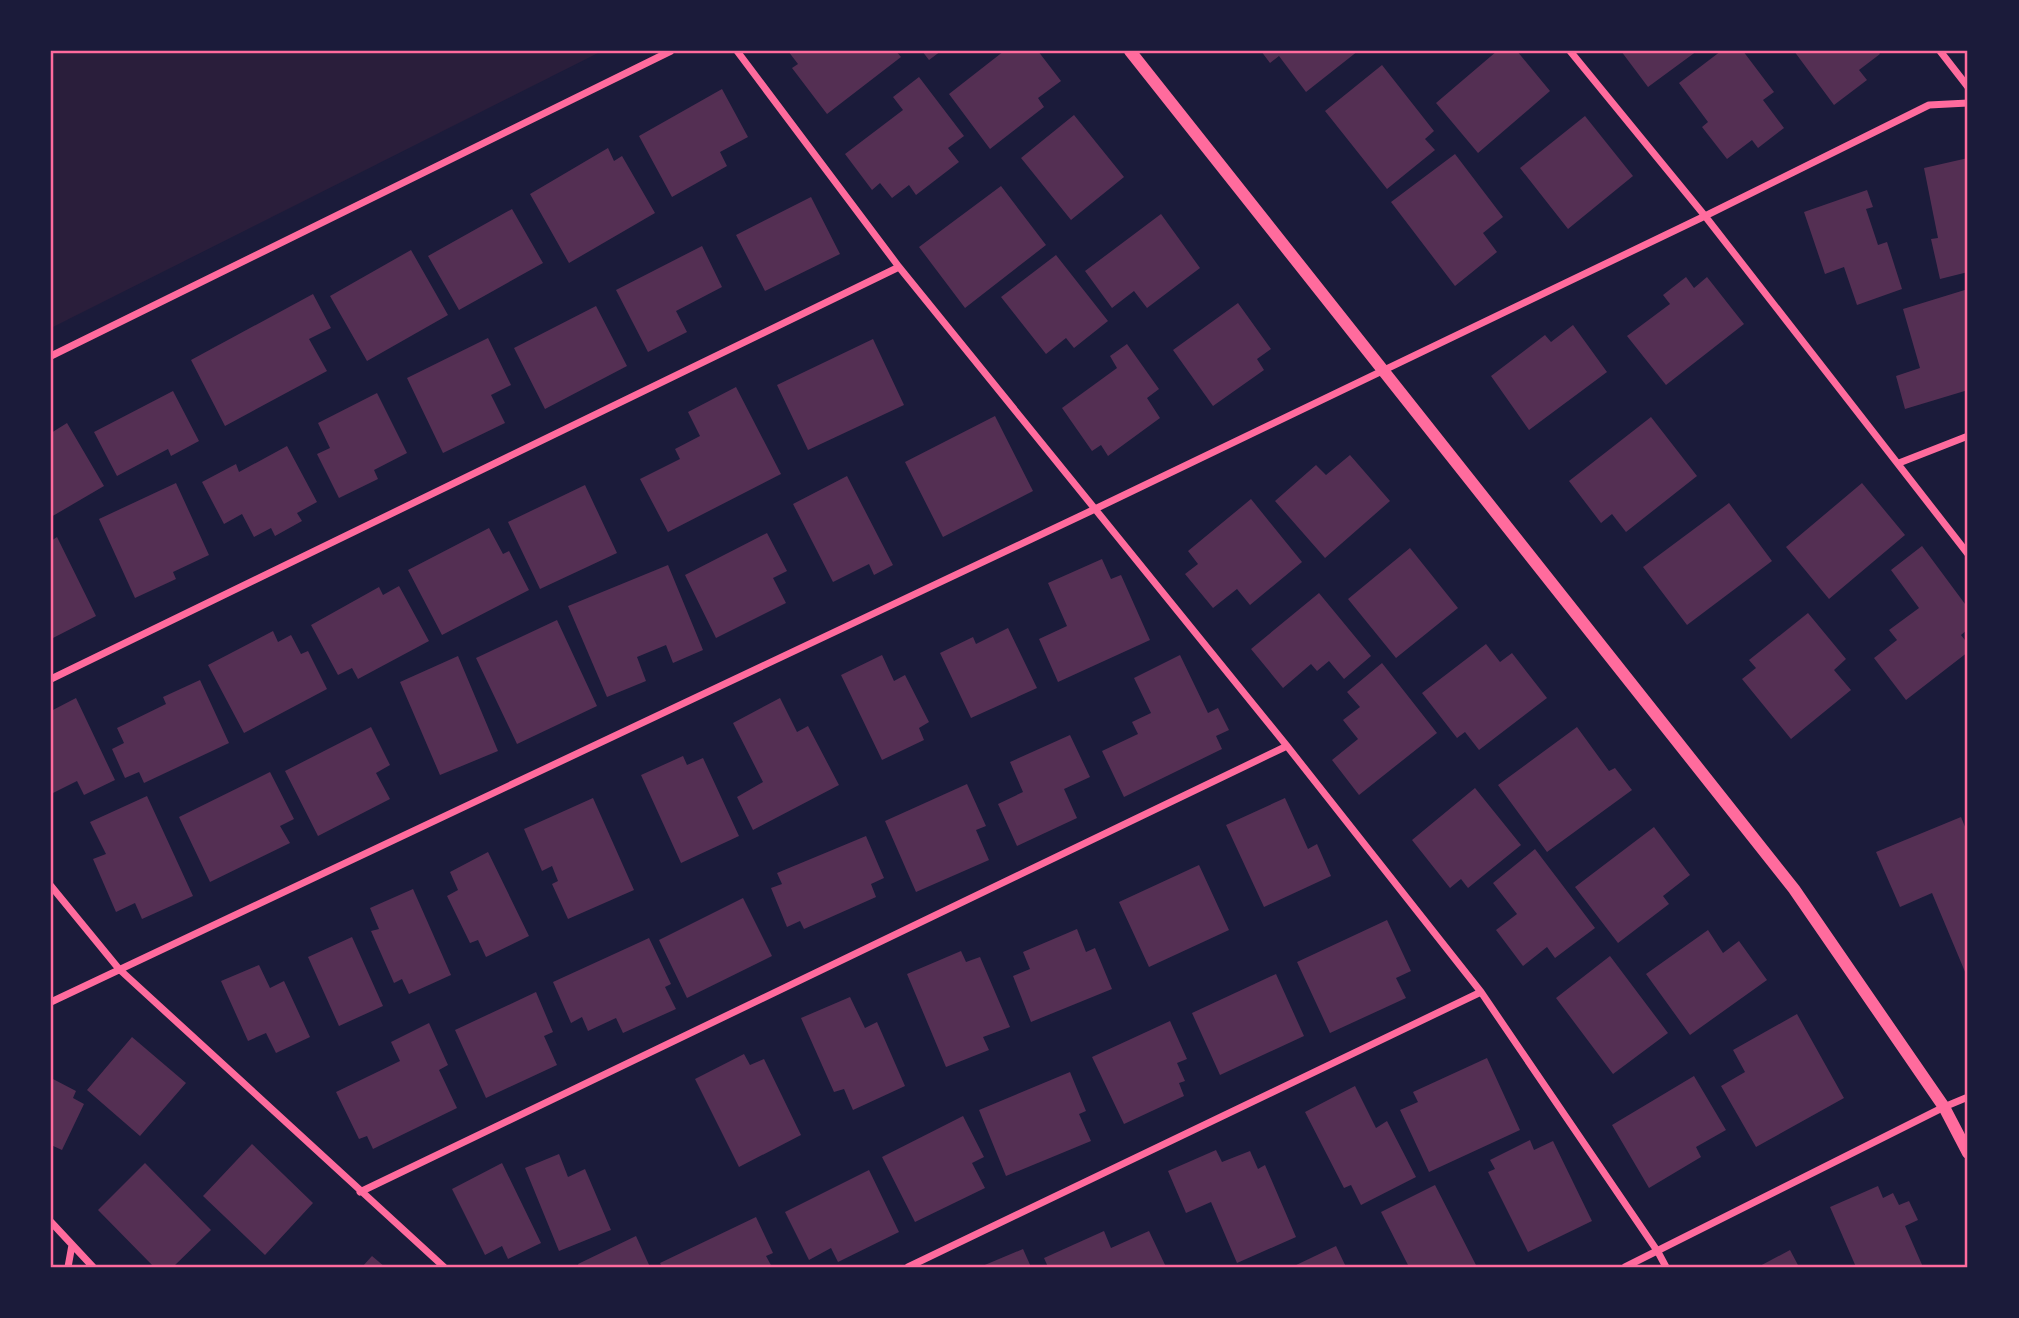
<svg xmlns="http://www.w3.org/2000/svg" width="2019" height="1318" viewBox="0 0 2019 1318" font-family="'Nunito Sans',sans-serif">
<rect width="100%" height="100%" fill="#1b1b3a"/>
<path fill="#2a1e3b" d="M 51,51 L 602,51 L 51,328 Z"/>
<path fill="#542f53" d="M 788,51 L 896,51 L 901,57 L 827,114 L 792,68 L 798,64 Z
M 922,51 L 941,51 L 929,60 Z
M 1004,51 L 1038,51 L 1061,81 L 1038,98 L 1044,107 L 990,149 L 949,94 Z
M 1261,51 L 1358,51 L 1306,92 L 1279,56 L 1270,63 Z
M 1497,51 L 1517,51 L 1550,91 L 1478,153 L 1436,103 Z
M 1621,51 L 1697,51 L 1648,87 Z
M 1721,51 L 1743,51 L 1774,92 L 1763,100 L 1784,128 L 1758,148 L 1752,140 L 1727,159 L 1702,127 L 1708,122 L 1679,83 Z
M 1794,51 L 1878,51 L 1880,54 L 1859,70 L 1867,80 L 1834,105 Z
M 1382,65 L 1434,131 L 1425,139 L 1435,150 L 1387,189 L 1325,111 Z
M 919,77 L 964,136 L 948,148 L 959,162 L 916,195 L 909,185 L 892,198 L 880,183 L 872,190 L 845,154 L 903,110 L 893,97 Z
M 722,89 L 748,137 L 720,152 L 727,166 L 672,197 L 639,136 Z
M 1074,115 L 1124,177 L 1071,220 L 1021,158 Z
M 1585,116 L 1633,176 L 1568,229 L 1520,168 Z
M 608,148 L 614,161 L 622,156 L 655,213 L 569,263 L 530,194 Z
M 1455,154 L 1503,217 L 1483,233 L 1497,252 L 1455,286 L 1391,202 Z
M 1968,158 L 1968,272 L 1940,279 L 1931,239 L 1938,238 L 1924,168 Z
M 1001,186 L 1046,245 L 965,308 L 919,247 Z
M 1867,190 L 1873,207 L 1866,209 L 1878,245 L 1887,242 L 1902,289 L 1857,305 L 1844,267 L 1825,274 L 1804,212 Z
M 811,197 L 840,254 L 765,291 L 736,235 Z
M 512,209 L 543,263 L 459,310 L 428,256 Z
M 1161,214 L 1200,268 L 1147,308 L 1134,291 L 1112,308 L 1085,271 Z
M 702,246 L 722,287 L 676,311 L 687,332 L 648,352 L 616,290 Z
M 411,250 L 448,315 L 367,361 L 330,296 Z
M 1056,255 L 1108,321 L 1074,348 L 1066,338 L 1046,354 L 1001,297 Z
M 1686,277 L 1694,288 L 1707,277 L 1744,324 L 1666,385 L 1627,336 L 1670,304 L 1663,295 Z
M 1968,289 L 1968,390 L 1905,409 L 1896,376 L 1920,368 L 1903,309 Z
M 313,294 L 331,328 L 309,339 L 327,371 L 225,426 L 191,360 Z
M 1238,303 L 1271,349 L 1257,359 L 1264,370 L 1213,406 L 1173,350 Z
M 596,306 L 627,366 L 545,409 L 514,348 Z
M 1573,325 L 1607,372 L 1529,430 L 1491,376 L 1545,335 L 1551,342 Z
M 488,338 L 511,385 L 491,395 L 505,423 L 443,453 L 407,378 Z
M 873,339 L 904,405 L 808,450 L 777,385 Z
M 1127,344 L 1159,389 L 1147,398 L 1160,418 L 1108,456 L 1101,445 L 1092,451 L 1062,408 L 1117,368 L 1110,356 Z
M 736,387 L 781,474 L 668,532 L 640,479 L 680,459 L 675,449 L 700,436 L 688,412 Z
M 173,391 L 199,441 L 171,456 L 168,449 L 117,476 L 94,432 Z
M 377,393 L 407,453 L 374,470 L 378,479 L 339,498 L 317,454 L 330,448 L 318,423 Z
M 995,416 L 1033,491 L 943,537 L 905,462 Z
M 1651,417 L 1697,476 L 1626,532 L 1612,514 L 1601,523 L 1569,481 Z
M 67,423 L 104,486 L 51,517 L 51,433 Z
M 287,446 L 317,502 L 297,513 L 302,521 L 275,536 L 271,528 L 254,537 L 242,514 L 224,524 L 202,482 L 236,464 L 239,472 Z
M 1350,455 L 1390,501 L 1325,558 L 1275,501 L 1316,465 L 1326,475 Z
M 847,476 L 893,565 L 874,575 L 869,564 L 833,582 L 793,504 Z
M 176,483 L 209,555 L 173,572 L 176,579 L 135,598 L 99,519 Z
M 1862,483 L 1905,535 L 1829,599 L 1786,547 Z
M 585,485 L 617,553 L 540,589 L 508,522 Z
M 1251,499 L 1302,562 L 1250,605 L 1237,589 L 1213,608 L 1185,574 L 1198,564 L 1188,551 Z
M 1729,503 L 1772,561 L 1687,625 L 1643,567 Z
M 489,528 L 503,554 L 509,551 L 529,590 L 442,635 L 408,570 Z
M 767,533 L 787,571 L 773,578 L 786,603 L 716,638 L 685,575 Z
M 57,537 L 96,616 L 51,639 L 51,541 Z
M 1922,546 L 1968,608 L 1968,629 L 1961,635 L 1968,644 L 1968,652 L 1906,700 L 1874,658 L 1897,640 L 1889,630 L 1919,608 L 1891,570 Z
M 1410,548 L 1458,608 L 1396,658 L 1348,599 Z
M 1102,559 L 1111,579 L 1121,575 L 1150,640 L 1058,682 L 1039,639 L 1067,626 L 1048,583 Z
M 668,565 L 703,650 L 673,663 L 666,645 L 637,657 L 646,681 L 607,697 L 568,606 Z
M 399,586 L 429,641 L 358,679 L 352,668 L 338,675 L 311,625 L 379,587 L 383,595 Z
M 1319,593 L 1371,656 L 1344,679 L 1329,661 L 1317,671 L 1311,664 L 1283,688 L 1251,649 Z
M 1808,613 L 1846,659 L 1834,670 L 1851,690 L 1791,739 L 1742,679 L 1756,668 L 1749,660 Z
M 557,620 L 597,706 L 517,744 L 476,658 Z
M 1008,628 L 1037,688 L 971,718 L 940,653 L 973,637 L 976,644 Z
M 273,631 L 278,642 L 291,635 L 301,654 L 308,651 L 327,689 L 244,733 L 208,665 Z
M 1486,644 L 1500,662 L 1512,653 L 1547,698 L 1479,750 L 1465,732 L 1457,738 L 1422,693 Z
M 882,655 L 894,681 L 905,675 L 929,722 L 919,728 L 924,740 L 882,760 L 841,675 Z
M 1180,655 L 1208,713 L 1218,708 L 1229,730 L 1216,736 L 1222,749 L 1124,797 L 1102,751 L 1138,734 L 1132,722 L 1151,713 L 1134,678 Z
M 458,656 L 498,751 L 440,775 L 400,682 Z
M 1382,663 L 1437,733 L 1359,795 L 1332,760 L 1358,739 L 1343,720 L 1360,707 L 1347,692 Z
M 200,680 L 229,743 L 144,783 L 139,772 L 125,778 L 112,749 L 124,743 L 117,728 L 166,704 L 163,697 Z
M 76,698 L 115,780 L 84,795 L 77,781 L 51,794 L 51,711 Z
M 780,698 L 797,732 L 808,726 L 839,785 L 753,830 L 737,797 L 763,782 L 733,723 Z
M 371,727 L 390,765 L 376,773 L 390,799 L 318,836 L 285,771 Z
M 1577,727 L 1609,771 L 1615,768 L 1632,790 L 1547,852 L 1498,785 Z
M 1070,735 L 1090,777 L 1064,789 L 1077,818 L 1017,846 L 998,804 L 1023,792 L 1010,762 Z
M 683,756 L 687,765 L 703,758 L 739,836 L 681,863 L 641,775 Z
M 270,772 L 294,819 L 280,826 L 290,843 L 210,882 L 179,817 Z
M 967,784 L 986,826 L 976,830 L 989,860 L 916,892 L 885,821 Z
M 1475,788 L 1521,845 L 1468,888 L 1461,879 L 1450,888 L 1412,840 Z
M 147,796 L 193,896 L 142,919 L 135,903 L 116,912 L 93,859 L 106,854 L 90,822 Z
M 593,798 L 634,890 L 568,919 L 552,884 L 558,881 L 552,866 L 542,871 L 524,829 Z
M 1285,798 L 1308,849 L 1317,844 L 1331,876 L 1264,907 L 1226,825 Z
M 1961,817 L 1968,834 L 1968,979 L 1932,893 L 1900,907 L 1876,852 Z
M 1654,827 L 1690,875 L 1663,896 L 1669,904 L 1618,943 L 1575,887 Z
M 866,836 L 884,878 L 871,884 L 876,897 L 804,929 L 800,921 L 787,927 L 771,888 L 782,884 L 777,873 Z
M 1535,849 L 1595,928 L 1555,958 L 1547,947 L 1523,966 L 1496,930 L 1517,914 L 1493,883 Z
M 488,852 L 529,936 L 486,957 L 478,940 L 470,943 L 447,896 L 458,890 L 450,872 Z
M 1199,865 L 1229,930 L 1149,967 L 1119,902 Z
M 413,889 L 451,975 L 409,994 L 402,979 L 394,983 L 371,931 L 379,929 L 370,908 Z
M 743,898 L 772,956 L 687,998 L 659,940 Z
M 1387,920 L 1411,971 L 1396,978 L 1406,998 L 1330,1033 L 1297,962 Z
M 1077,929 L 1086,952 L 1095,948 L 1112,989 L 1031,1022 L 1013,976 L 1030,969 L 1023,952 Z
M 1708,930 L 1723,953 L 1739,941 L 1767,980 L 1690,1035 L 1646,974 Z
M 352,937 L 383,1006 L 339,1026 L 308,957 Z
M 649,938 L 671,984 L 665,987 L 676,1009 L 623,1033 L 616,1018 L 588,1031 L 582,1017 L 571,1023 L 553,982 Z
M 961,951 L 966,962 L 980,957 L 1010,1027 L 983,1037 L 989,1050 L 946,1067 L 907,974 Z
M 1610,956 L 1668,1033 L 1613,1074 L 1556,998 Z
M 259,965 L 270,988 L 284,981 L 310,1037 L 276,1053 L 266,1033 L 248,1041 L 221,981 Z
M 1276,974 L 1304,1036 L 1220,1075 L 1192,1013 Z
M 536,992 L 553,1032 L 544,1036 L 557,1065 L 486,1098 L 455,1030 Z
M 850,997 L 865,1028 L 877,1022 L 905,1086 L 853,1110 L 844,1089 L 834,1092 L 801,1018 Z
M 1797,1014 L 1844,1098 L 1756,1147 L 1721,1086 L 1745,1072 L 1733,1050 Z
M 1170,1021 L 1187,1059 L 1177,1063 L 1185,1081 L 1179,1083 L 1184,1096 L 1124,1124 L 1092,1057 Z
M 429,1023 L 448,1065 L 439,1070 L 457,1108 L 373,1149 L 367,1136 L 359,1139 L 336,1092 L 400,1061 L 391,1042 Z
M 132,1037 L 186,1083 L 140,1136 L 87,1090 Z
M 744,1054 L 750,1065 L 764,1059 L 801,1135 L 739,1167 L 695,1079 Z
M 1487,1058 L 1520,1130 L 1429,1172 L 1400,1110 L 1418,1102 L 1413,1092 Z
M 1070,1072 L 1086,1111 L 1079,1114 L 1091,1141 L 1006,1176 L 979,1110 Z
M 1694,1076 L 1726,1130 L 1696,1147 L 1701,1157 L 1649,1188 L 1612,1125 Z
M 51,1078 L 76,1091 L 73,1098 L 84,1104 L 62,1150 L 51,1145 Z
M 1355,1086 L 1376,1128 L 1387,1121 L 1416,1177 L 1361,1205 L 1351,1185 L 1344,1188 L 1305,1112 Z
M 963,1116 L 984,1157 L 972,1163 L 985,1188 L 915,1222 L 882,1157 Z
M 1530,1140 L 1534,1150 L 1553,1141 L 1592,1221 L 1528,1252 L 1488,1172 L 1495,1169 L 1490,1160 Z
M 252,1144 L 313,1203 L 265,1255 L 203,1196 Z
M 1216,1150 L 1222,1162 L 1250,1151 L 1258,1169 L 1265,1165 L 1296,1237 L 1237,1263 L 1211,1202 L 1186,1213 L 1168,1171 Z
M 559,1154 L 568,1177 L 585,1169 L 611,1230 L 559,1251 L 525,1168 Z
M 145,1163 L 211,1230 L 173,1267 L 154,1267 L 98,1210 Z
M 502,1163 L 541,1243 L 508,1259 L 502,1246 L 485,1255 L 452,1189 Z
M 869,1170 L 899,1232 L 838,1262 L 831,1248 L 809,1260 L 785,1212 Z
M 1435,1185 L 1477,1267 L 1409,1267 L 1381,1212 Z
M 1878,1186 L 1883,1198 L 1893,1193 L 1899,1205 L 1909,1201 L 1918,1220 L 1905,1226 L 1923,1267 L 1856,1267 L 1830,1207 Z
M 756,1217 L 773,1253 L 766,1256 L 772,1267 L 662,1267 L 660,1263 Z
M 1104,1231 L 1111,1248 L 1149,1231 L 1166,1267 L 1048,1267 L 1044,1258 Z
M 636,1236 L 650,1267 L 579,1267 L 578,1264 Z
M 1336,1246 L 1346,1267 L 1292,1267 Z
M 1023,1249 L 1031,1267 L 980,1267 Z
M 1790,1250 L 1799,1267 L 1758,1267 Z
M 372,1256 L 385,1267 L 362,1267 Z"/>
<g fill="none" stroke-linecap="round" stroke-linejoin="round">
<path stroke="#ff6b9d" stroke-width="7" d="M 737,51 L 899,267 L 1287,746 L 1481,992 L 1658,1252 L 1666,1267
M 1570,51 L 1705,216 L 1968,554
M 1940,51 L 1968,87
M 51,356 L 671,51
M 1899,463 L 1968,436
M 51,679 L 899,267
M 51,886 L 119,969 L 444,1267
M 51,1002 L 1095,509 L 1705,216 L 1929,105 L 1968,103
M 360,1192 L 1287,746
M 51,1222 L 93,1267
M 68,1267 L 72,1245
M 908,1267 L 1481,992
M 1625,1267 L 1944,1107 L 1968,1097"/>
<path stroke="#ff6b9d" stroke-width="12" d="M 1130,51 L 1794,889 L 1944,1107 L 1968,1153"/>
</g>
<rect width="2019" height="1318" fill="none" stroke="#1b1b3a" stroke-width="105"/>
<rect x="52" y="52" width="1914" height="1214" fill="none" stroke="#ff6b9d" stroke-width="2.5"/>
</svg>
